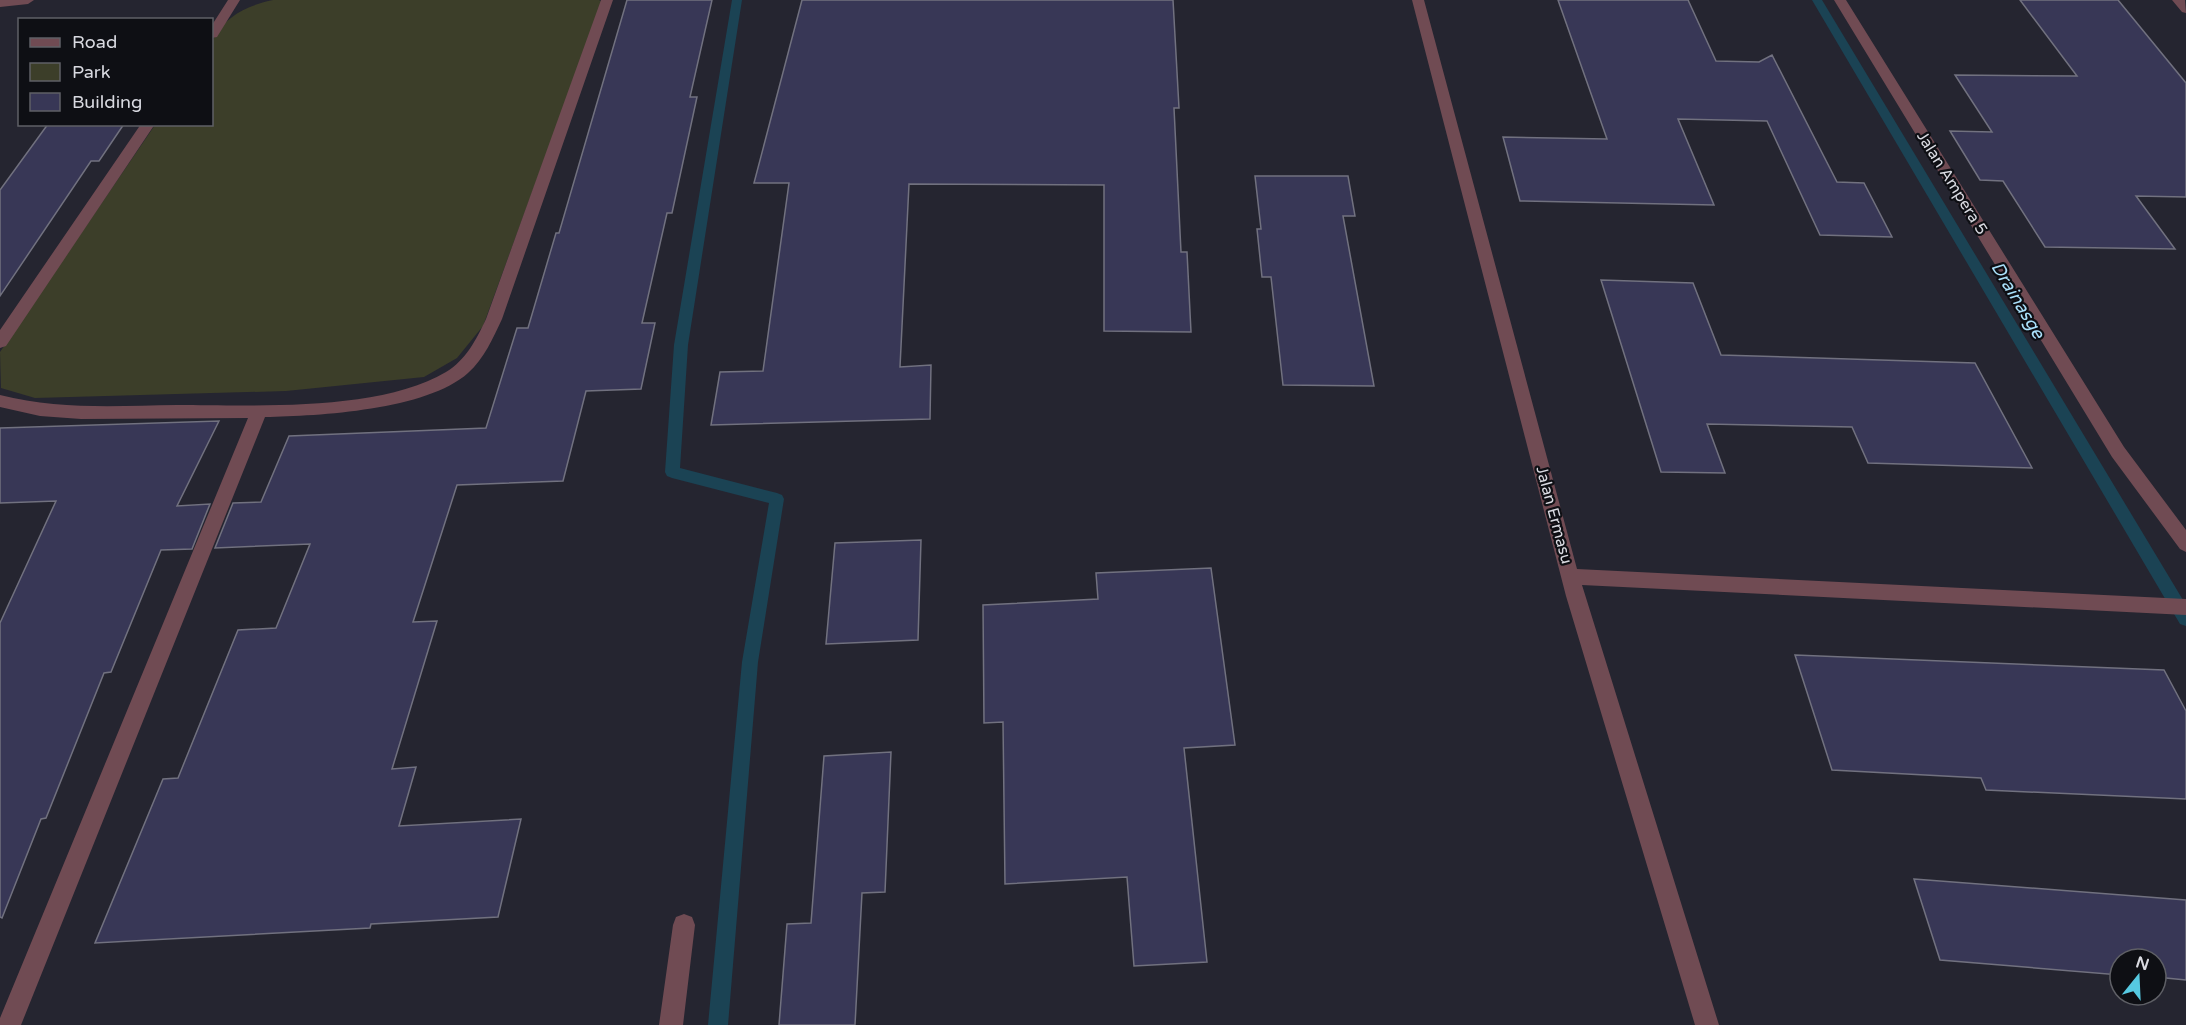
<svg xmlns="http://www.w3.org/2000/svg" width="2186" height="1025" viewBox="0 0 2186 1025" font-family="'Varela Round',sans-serif">
<rect width="100%" height="100%" fill="#252530"/>
<path fill="#3c3e29" d="M 273,0 L 599,0 L 602,2 L 483,326 L 457,358 L 424,377 L 286,391 L 35,398 L 1,388 L 0,352 L 155,125 L 212,124 C 212,108 207,52 213,40 C 224,16 249,5 273,0 Z"/>
<g fill="none" stroke-linecap="round" stroke-linejoin="round">
<path fill="#1b4354" fill-rule="evenodd" d="M 732,0 L 742,0 L 688,345 L 680,468 L 777,493 L 782,495 L 784,499 L 758,662 L 728,1025 L 708,1025 L 742,662 L 769,503 L 672,478 L 667,476 L 665,472 L 674,345 Z
M 1812,0 L 1822,0 L 2186,605 L 2186,626 L 2180,624 Z"/>
</g>
<path fill="#383756" stroke="#71717f" stroke-width="1.5" d="M 627,0 L 712,0 L 690,97 L 697,97 L 672,213 L 667,213 L 642,323 L 655,323 L 641,389 L 586,391 L 563,481 L 457,485 L 413,622 L 437,621 L 392,769 L 416,767 L 399,826 L 521,819 L 498,917 L 371,924 L 370,928 L 95,943 L 163,779 L 178,778 L 238,630 L 276,628 L 310,544 L 215,548 L 233,503 L 261,502 L 289,436 L 486,428 L 517,328 L 528,328 L 556,233 L 559,233 Z
M 802,0 L 1173,0 L 1179,108 L 1174,108 L 1181,252 L 1187,252 L 1191,332 L 1104,331 L 1104,185 L 909,184 L 900,367 L 931,365 L 930,419 L 711,425 L 720,372 L 763,371 L 789,183 L 754,183 Z
M 1558,0 L 1688,0 L 1716,61 L 1759,62 L 1772,55 L 1837,182 L 1864,183 L 1892,237 L 1820,235 L 1767,121 L 1678,119 L 1714,205 L 1520,201 L 1503,137 L 1607,139 Z
M 2020,0 L 2118,0 L 2186,83 L 2186,197 L 2136,196 L 2175,249 L 2045,247 L 2003,181 L 1980,180 L 1950,131 L 1992,132 L 1955,75 L 2077,76 Z
M 48,124 L 124,124 L 99,161 L 91,161 L 0,296 L 0,190 Z
M 1255,176 L 1348,176 L 1355,216 L 1343,216 L 1374,386 L 1283,385 L 1271,277 L 1262,277 L 1257,229 L 1261,229 Z
M 1601,280 L 1693,283 L 1721,355 L 1975,363 L 2032,468 L 1868,463 L 1852,427 L 1707,424 L 1725,473 L 1661,472 Z
M 219,421 L 177,506 L 210,504 L 192,549 L 161,550 L 111,672 L 104,673 L 46,818 L 41,819 L 2,918 L 0,917 L 0,623 L 56,501 L 0,503 L 0,428 Z
M 921,540 L 918,640 L 826,644 L 835,543 Z
M 1211,568 L 1235,745 L 1184,748 L 1207,962 L 1134,966 L 1127,877 L 1005,884 L 1003,722 L 984,723 L 983,605 L 1098,599 L 1096,573 Z
M 1795,655 L 2164,670 L 2186,711 L 2186,799 L 1986,790 L 1981,778 L 1832,770 Z
M 891,752 L 885,892 L 862,893 L 855,1025 L 779,1025 L 787,924 L 811,923 L 824,756 Z
M 1914,879 L 2186,900 L 2186,980 L 2156,977 L 2156,959 L 2120,959 L 2120,975 L 1940,960 Z"/>
<g fill="none" stroke-linecap="round" stroke-linejoin="round">
<path fill="#704b53" fill-rule="evenodd" d="M 0,0 L 34,0 L 28,4 L 0,7 Z
M 228,0 L 240,0 L 217,37 L 212,38 L 212,25 Z
M 601,0 L 613,0 L 502,319 C 493,338 484,359 468,373 C 427,410 319,416 265,417 L 21,1025 L 0,1025 L 0,1018 L 248,418 L 81,419 L 40,416 L 0,407 L 0,395 C 58,410 117,406 177,405 C 253,405 379,412 446,372 C 466,360 476,340 486,319 Z
M 1412,0 L 1424,0 L 1577,569 L 2186,599 L 2186,615 L 1582,585 L 1719,1025 L 1695,1025 L 1566,596 Z
M 1834,0 L 1846,0 L 2124,447 L 2186,530 L 2186,552 L 2180,549 L 2112,457 Z
M 2172,0 L 2185,0 L 2186,13 L 2182,12 Z
M 141,124 L 155,124 L 6,346 L 0,348 L 0,330 Z
M 684,914 L 692,917 L 695,925 L 683,1025 L 659,1025 L 673,925 L 676,917 Z"/>
</g>
<g text-anchor="middle" dominant-baseline="central" stroke-width="4.5" stroke-linejoin="round" paint-order="stroke">
<g font-size="16" fill="#d9dae1" stroke="#0e0f14">
<text transform="translate(1952 183) rotate(58)">Jalan Ampera 5</text>
<text transform="translate(1554 515) rotate(75)">Jalan Ermasu</text>
</g>
<g font-size="18" font-style="italic" fill="#aae1fb" stroke="#0e0f14">
<text transform="translate(2018 300) rotate(59)">Drainasge</text>
</g>
</g>
<rect x="18" y="18" width="195" height="108" fill="#0e0f14" stroke="#5f6066" stroke-width="1.5"/>
<rect x="30" y="38" width="30" height="9" fill="#704b53" stroke="#5f6066" stroke-width="1.5"/>
<text x="72" y="48" font-size="18" fill="#d9dae1">Road</text>
<rect x="30" y="63" width="30" height="18" fill="#3c3e29" stroke="#5f6066" stroke-width="1.5"/>
<text x="72" y="78" font-size="18" fill="#d9dae1">Park</text>
<rect x="30" y="93" width="30" height="18" fill="#383756" stroke="#5f6066" stroke-width="1.5"/>
<text x="72" y="108" font-size="18" fill="#d9dae1">Building</text>
<g transform="translate(2138 977) rotate(18)"><circle r="28" fill="#0e0f14" stroke="#5f6066" stroke-width="1.5"/>
<path d="M0-4.5L10 22L0 15L-10 22Z" fill="#56c9e1"/>
<text y="-9" font-size="16" font-weight="bold" text-anchor="middle" fill="#d9dae1">N</text>
</g>
</svg>
